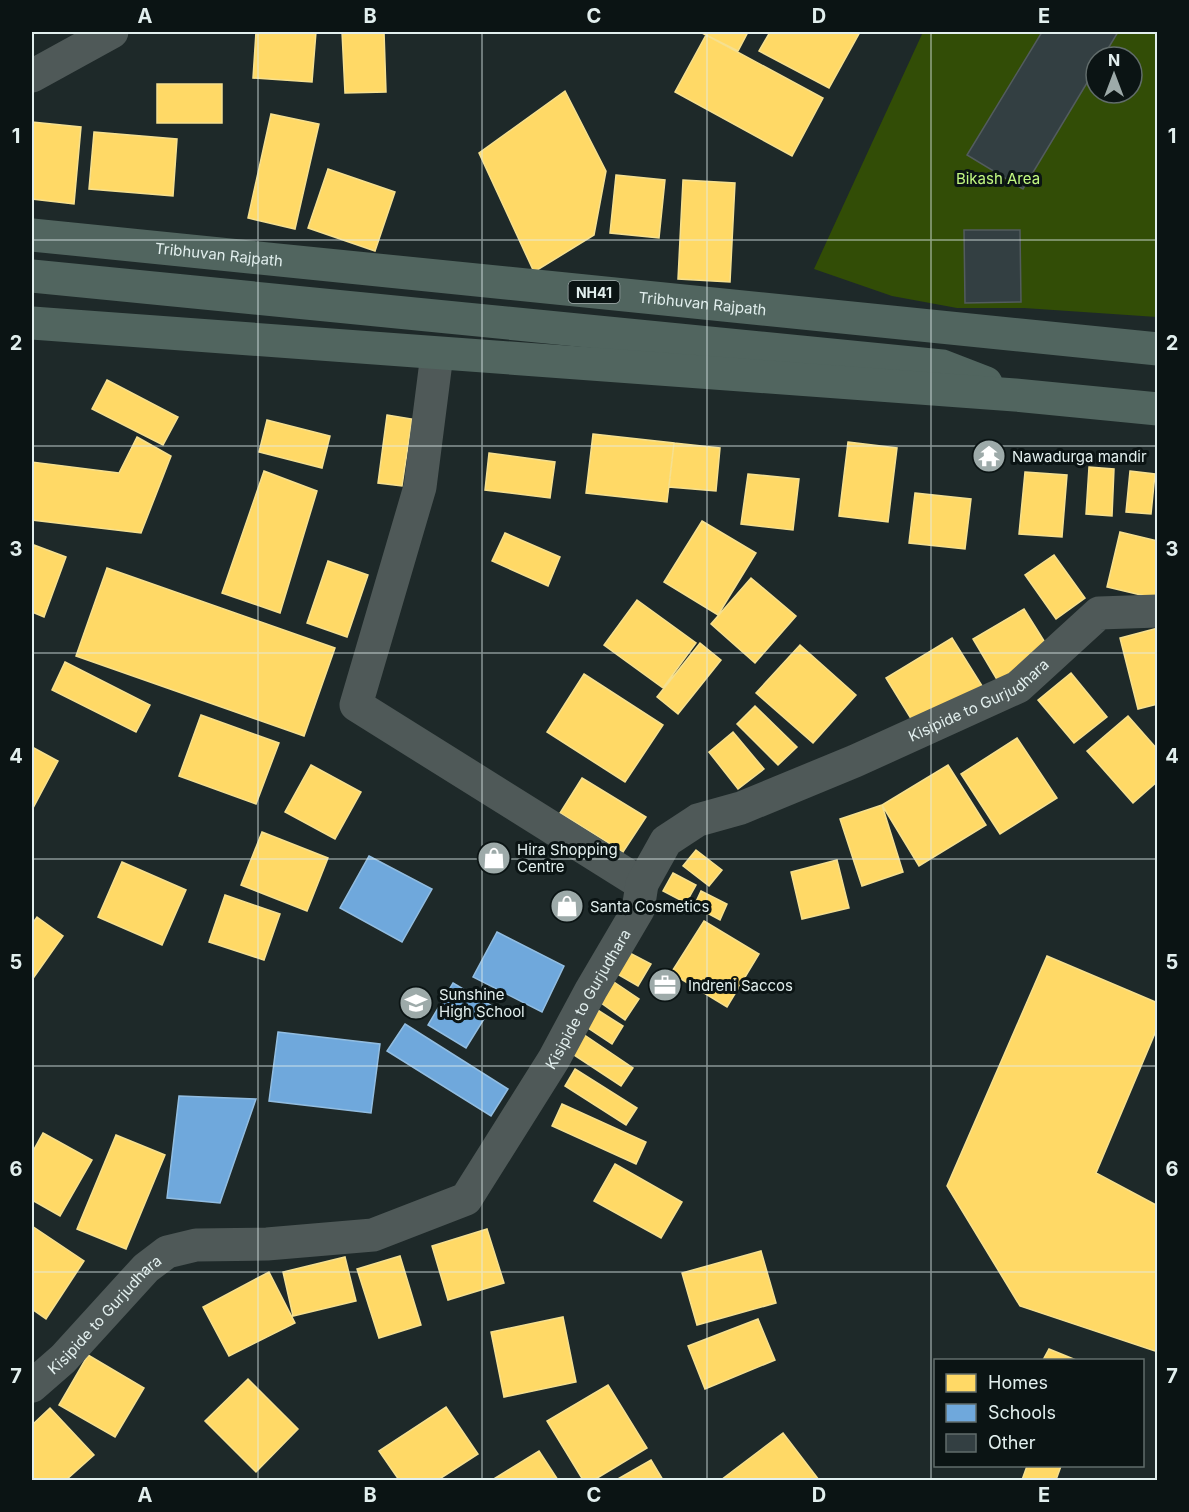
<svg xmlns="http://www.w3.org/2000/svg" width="1189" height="1512" viewBox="0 0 1189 1512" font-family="Inter,sans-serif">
<rect width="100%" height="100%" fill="#1e2929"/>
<path fill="#324d06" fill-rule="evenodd" d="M 923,32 L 1157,32 L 1157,317 L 1024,308 L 957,308 L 892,296 L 814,269 ZM 1096,57 L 1132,57 L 1132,93 L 1096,93 Z"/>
<path fill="#ffd966" stroke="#f6e08f" stroke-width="1.5" d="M 256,32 L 316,32 L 312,82 L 253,78 Z
M 342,32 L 384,32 L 386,92 L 345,93 Z
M 700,32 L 748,32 L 738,51 Z
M 770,32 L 860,32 L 829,88 L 759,51 Z
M 706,35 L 823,98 L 792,156 L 675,92 Z
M 157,84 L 222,84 L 222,123 L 157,123 Z
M 565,91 L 606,171 L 594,235 L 534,272 L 479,153 Z
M 271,114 L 319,124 L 295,229 L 248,218 Z
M 32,122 L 81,127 L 74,204 L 32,199 Z
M 94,132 L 177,139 L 173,196 L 89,189 Z
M 328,169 L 395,192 L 375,251 L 308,228 Z
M 616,175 L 665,180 L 659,238 L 610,233 Z
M 683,180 L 735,183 L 730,282 L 678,279 Z
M 107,380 L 178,417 L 163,445 L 92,409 Z
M 387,415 L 412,419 L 402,486 L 378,483 Z
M 267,420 L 330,436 L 322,468 L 259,452 Z
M 593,434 L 674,443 L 667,502 L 586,493 Z
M 137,437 L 171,456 L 141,533 L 32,520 L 32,462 L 119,473 Z
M 848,442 L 897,448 L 888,522 L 839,516 Z
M 674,443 L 720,448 L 716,491 L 669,487 Z
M 489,453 L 555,462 L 550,498 L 485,490 Z
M 1089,467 L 1114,469 L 1112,516 L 1086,514 Z
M 264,471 L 317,491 L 280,613 L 222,593 Z
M 1130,471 L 1155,474 L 1151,514 L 1126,512 Z
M 1025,472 L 1067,475 L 1062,537 L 1019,534 Z
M 748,474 L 799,479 L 793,530 L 741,524 Z
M 915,493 L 971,499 L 965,549 L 909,543 Z
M 702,521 L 756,553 L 718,615 L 664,582 Z
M 1120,532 L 1158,541 L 1158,599 L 1107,587 Z
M 505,533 L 560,557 L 548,586 L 492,561 Z
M 34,545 L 66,557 L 44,617 L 32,612 L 32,553 Z
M 1054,555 L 1085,598 L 1056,619 L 1025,575 Z
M 328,561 L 368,575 L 347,637 L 307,623 Z
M 107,568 L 335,648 L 304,736 L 76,656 Z
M 751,578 L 796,616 L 755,663 L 711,624 Z
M 637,600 L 696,643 L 663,688 L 604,645 Z
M 1024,609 L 1051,652 L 999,683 L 973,639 Z
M 1158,628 L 1158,704 L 1138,709 L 1120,638 Z
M 952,638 L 984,689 L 918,730 L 886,678 Z
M 700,643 L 721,660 L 678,714 L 657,697 Z
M 800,645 L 856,695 L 813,743 L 756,693 Z
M 65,662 L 150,705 L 136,732 L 52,690 Z
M 1071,673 L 1107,717 L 1074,743 L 1038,700 Z
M 584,674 L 663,725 L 625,782 L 547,732 Z
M 755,706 L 797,747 L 778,765 L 737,724 Z
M 201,715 L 279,743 L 256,804 L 179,776 Z
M 1128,716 L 1158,750 L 1158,781 L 1133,803 L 1087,751 Z
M 733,732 L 764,769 L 738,789 L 709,752 Z
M 1017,738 L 1057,798 L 1000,834 L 961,774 Z
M 32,747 L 58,761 L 32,810 Z
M 311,765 L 361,792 L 335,839 L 285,812 Z
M 948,765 L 986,825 L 919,866 L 882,805 Z
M 582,778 L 646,817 L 623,852 L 560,813 Z
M 882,805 L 903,872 L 862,886 L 840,819 Z
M 262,832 L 328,858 L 307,911 L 241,885 Z
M 696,850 L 722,870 L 709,886 L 683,866 Z
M 837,860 L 849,908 L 802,919 L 791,872 Z
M 122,862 L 186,890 L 162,945 L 98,917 Z
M 673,873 L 696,885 L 686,903 L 663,891 Z
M 701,891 L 727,904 L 720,920 L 694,906 Z
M 225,895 L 280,914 L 264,960 L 209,942 Z
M 37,917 L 63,936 L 32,980 L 32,924 Z
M 704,921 L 759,954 L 727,1007 L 671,973 Z
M 624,950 L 651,964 L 638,986 L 612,971 Z
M 1047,956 L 1158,1003 L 1158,1026 L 1096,1173 L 1158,1206 L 1158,1352 L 1020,1306 L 947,1186 Z
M 611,980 L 639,999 L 625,1020 L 597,1000 Z
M 596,1009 L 623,1026 L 612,1044 L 585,1026 Z
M 583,1034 L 633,1068 L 621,1086 L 571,1053 Z
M 575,1069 L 637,1108 L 626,1125 L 565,1086 Z
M 562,1104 L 646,1142 L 636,1164 L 552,1126 Z
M 43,1133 L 92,1160 L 60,1216 L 32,1200 L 32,1153 Z
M 116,1135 L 165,1155 L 126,1249 L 77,1229 Z
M 615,1164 L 682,1202 L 661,1238 L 594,1201 Z
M 32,1226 L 84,1261 L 46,1319 L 32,1309 Z
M 487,1229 L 504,1283 L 448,1300 L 432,1246 Z
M 761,1251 L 776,1303 L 697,1325 L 682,1273 Z
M 400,1256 L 421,1325 L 379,1338 L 357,1269 Z
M 345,1257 L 356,1301 L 293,1316 L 283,1272 Z
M 269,1272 L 295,1323 L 229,1356 L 203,1307 Z
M 563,1317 L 576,1382 L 504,1397 L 491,1332 Z
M 758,1319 L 775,1360 L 705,1389 L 688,1346 Z
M 1049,1349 L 1076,1360 L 1043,1360 Z
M 88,1355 L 144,1388 L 115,1437 L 59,1405 Z
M 248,1379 L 298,1429 L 256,1472 L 205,1421 Z
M 608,1385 L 647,1448 L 594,1480 L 583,1480 L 547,1421 Z
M 446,1407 L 478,1454 L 438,1480 L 399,1480 L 379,1451 Z
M 50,1408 L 94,1455 L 66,1480 L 32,1480 L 32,1425 Z
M 783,1433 L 819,1480 L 721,1480 Z
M 539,1451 L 558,1480 L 492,1480 Z
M 651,1460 L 663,1480 L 616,1480 Z
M 1027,1466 L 1061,1466 L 1056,1480 L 1022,1480 Z"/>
<path fill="#6fa8dc" stroke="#92bde1" stroke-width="1.5" d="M 369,856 L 432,889 L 402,942 L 340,908 Z
M 497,932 L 564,966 L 542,1012 L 473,977 Z
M 453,983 L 492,1006 L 466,1048 L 428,1025 Z
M 405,1024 L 508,1089 L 491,1116 L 387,1051 Z
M 278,1032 L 380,1044 L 371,1113 L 269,1101 Z
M 179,1096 L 256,1099 L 220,1203 L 167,1198 Z"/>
<path fill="#333f42" stroke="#535c5e" stroke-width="1.5" d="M 1042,32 L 1118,32 L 1103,57 L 1096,57 L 1096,68 L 1023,189 L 967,155 Z
M 964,230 L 1020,230 L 1021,302 L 965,303 Z"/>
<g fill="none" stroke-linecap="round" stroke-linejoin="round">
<g stroke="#4f5958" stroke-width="33">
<path d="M 32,76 L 112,32"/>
<path d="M 437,354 L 420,487 L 356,705 L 642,884"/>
<path id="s1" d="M 32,1386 L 63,1359 L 146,1268 L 167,1252 L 196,1245 L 267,1244 L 373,1235 L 466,1199 L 554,1059 L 591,990 L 638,910 L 642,884 L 666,841 L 698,820 L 741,808 L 855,761 L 1018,687 L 1099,613 L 1158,611"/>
</g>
<g stroke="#51655f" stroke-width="33">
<path id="s2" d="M 32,235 L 1158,349"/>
<path d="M 32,276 L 942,366 L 986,383"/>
<path d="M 32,323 L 1015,395 L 1158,409"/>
</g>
</g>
<path fill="none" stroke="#e2efee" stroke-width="1.5" stroke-opacity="0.55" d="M 258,32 L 258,1480M 482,32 L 482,1480M 707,32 L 707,1480M 931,32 L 931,1480M 32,240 L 1158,240M 32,446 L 1158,446M 32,653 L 1158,653M 32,859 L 1158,859M 32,1066 L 1158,1066M 32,1272 L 1158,1272"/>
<defs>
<symbol id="temple-disc" viewBox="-11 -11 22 22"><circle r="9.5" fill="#9daaa9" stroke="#0b1414"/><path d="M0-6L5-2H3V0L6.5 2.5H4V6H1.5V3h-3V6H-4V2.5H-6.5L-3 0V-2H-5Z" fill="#fff"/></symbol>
<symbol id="shop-disc" viewBox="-11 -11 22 22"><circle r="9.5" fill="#9daaa9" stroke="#0b1414"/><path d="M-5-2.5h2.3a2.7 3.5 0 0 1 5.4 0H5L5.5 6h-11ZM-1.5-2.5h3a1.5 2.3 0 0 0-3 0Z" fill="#fff"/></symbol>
<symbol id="office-disc" viewBox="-11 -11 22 22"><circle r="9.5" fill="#9daaa9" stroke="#0b1414"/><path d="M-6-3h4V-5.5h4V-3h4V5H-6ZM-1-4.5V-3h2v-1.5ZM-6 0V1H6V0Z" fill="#fff"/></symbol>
<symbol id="school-disc" viewBox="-11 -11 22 22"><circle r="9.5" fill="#9daaa9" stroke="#0b1414"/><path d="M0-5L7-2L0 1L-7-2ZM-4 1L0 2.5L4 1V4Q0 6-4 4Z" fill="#fff"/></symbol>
</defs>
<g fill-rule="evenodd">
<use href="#temple-disc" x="970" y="437" width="38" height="38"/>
<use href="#shop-disc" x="475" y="839" width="38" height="38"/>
<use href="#shop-disc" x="548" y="887" width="38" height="38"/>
<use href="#office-disc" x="646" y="966" width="38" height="38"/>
<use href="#school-disc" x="397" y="984" width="38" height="38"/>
</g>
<g text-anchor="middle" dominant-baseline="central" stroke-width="6" stroke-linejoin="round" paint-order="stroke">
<rect fill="#0b1414" stroke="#a2adad" stroke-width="1.5" x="568.5" y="281" width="51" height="22" rx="4.5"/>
<g font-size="14" font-weight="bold" fill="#e2efee">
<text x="594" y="292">NH41</text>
</g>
<g font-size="15" fill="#c3f982" stroke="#0b1414">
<text x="998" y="178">Bikash Area</text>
</g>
<g font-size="15" fill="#e2efee" stroke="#0b1414">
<text stroke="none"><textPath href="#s2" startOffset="188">Tribhuvan Rajpath</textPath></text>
<text stroke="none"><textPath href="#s2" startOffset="674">Tribhuvan Rajpath</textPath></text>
<text stroke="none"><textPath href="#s1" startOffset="1254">Kisipide to Gurjudhara</textPath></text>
<text stroke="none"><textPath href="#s1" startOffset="732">Kisipide to Gurjudhara</textPath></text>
<text stroke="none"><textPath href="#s1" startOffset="102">Kisipide to Gurjudhara</textPath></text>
</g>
<g font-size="15" fill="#e2efee" stroke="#0b1414" text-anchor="start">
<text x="1012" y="456">Nawadurga mandir</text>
<text x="517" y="849">Hira Shopping<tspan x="517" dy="17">Centre</tspan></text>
<text x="590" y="906">Santa Cosmetics</text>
<text x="688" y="985">Indreni Saccos</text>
<text x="439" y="994">Sunshine<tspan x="439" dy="17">High School</tspan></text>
</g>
</g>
<rect width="1189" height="1512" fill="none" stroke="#0b1414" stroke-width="66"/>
<rect x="934" y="1359" width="210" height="108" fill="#0b1414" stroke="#616c6b" stroke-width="1.5"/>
<rect x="946" y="1374" width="30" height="18" fill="#ffd966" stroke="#616c6b" stroke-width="1.5"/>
<text x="988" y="1389" font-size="18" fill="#e2efee">Homes</text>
<rect x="946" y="1404" width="30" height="18" fill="#6fa8dc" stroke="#616c6b" stroke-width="1.5"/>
<text x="988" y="1419" font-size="18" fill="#e2efee">Schools</text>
<rect x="946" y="1434" width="30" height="18" fill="#333f42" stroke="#616c6b" stroke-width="1.5"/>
<text x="988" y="1449" font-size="18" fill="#e2efee">Other</text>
<g transform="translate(1114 75)"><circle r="28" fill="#0b1414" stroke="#616c6b" stroke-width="1.5"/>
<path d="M0-4.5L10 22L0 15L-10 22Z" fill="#9daaa9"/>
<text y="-9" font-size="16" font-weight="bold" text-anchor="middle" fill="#e2efee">N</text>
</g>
<rect x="33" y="33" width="1123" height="1446" fill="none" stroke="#e2efee" stroke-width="2"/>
<g font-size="20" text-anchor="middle" font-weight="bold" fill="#e2efee">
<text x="145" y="23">A</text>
<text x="370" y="23">B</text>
<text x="594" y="23">C</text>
<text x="819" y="23">D</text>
<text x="1044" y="23">E</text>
<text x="16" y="143">1</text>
<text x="1172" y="143">1</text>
<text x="16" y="350">2</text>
<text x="1172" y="350">2</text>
<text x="16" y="556">3</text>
<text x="1172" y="556">3</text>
<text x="16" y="763">4</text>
<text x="1172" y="763">4</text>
<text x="16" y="969">5</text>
<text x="1172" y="969">5</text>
<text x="16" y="1176">6</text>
<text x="1172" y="1176">6</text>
<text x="16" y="1383">7</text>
<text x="1172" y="1383">7</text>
<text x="145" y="1502">A</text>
<text x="370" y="1502">B</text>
<text x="594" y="1502">C</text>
<text x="819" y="1502">D</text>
<text x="1044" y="1502">E</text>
</g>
</svg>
